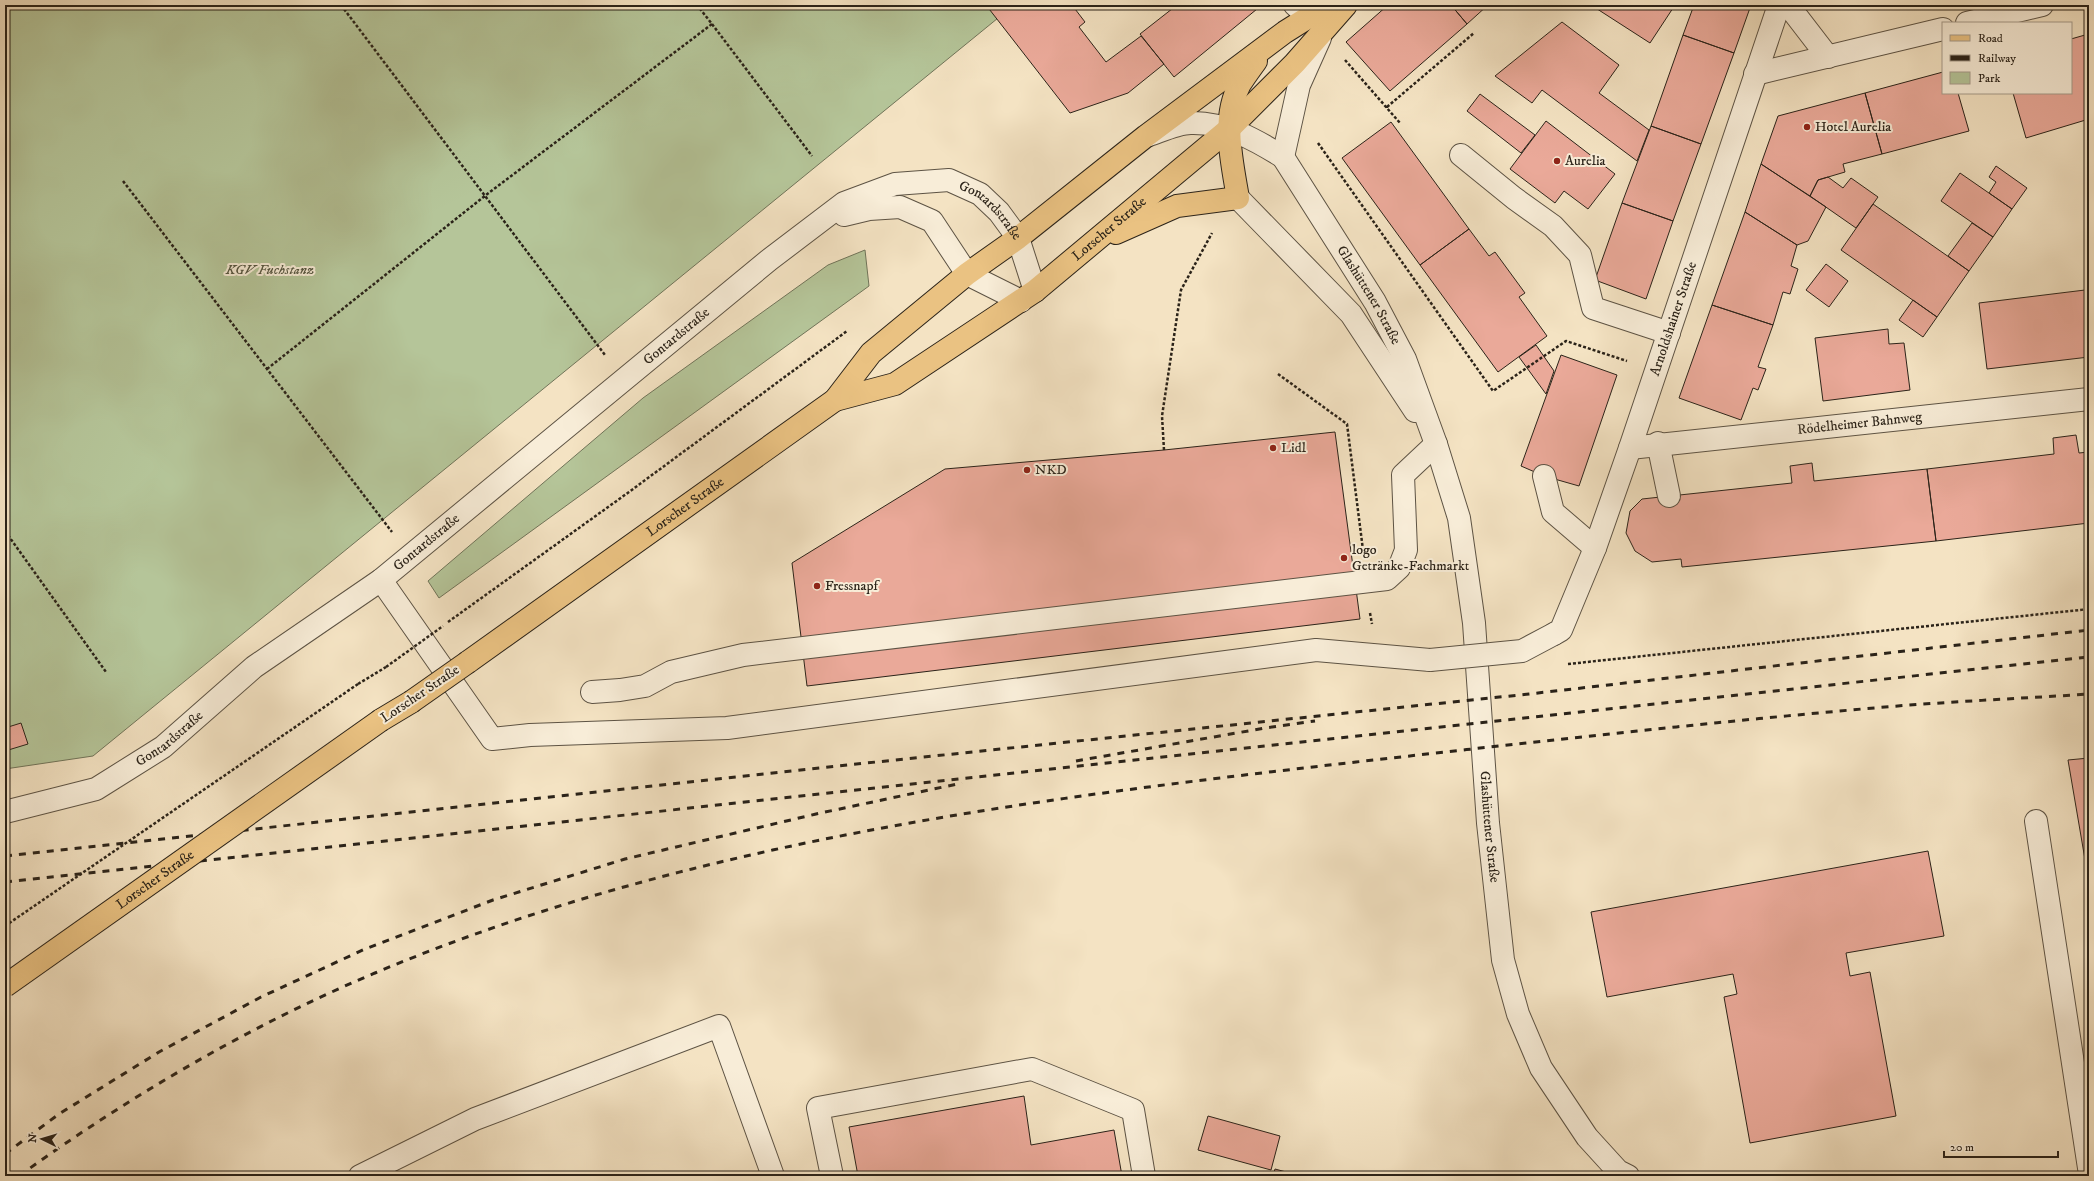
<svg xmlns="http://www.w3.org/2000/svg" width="2094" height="1181" viewBox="0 0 2094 1181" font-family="'IM FELL DW Pica',serif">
<rect width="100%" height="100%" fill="#f4e3c3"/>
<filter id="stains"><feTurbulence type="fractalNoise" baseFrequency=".005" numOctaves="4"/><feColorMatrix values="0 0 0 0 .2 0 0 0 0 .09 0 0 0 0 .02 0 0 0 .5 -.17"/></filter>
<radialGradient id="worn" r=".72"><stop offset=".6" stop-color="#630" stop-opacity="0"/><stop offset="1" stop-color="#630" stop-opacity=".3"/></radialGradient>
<path fill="#b5c599" stroke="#707459" d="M 5,5 L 1014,5 L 93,756 L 5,769 Z
M 865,250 L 869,286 L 439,598 L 428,581 L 643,398 L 828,265 Z"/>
<path fill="#eaa999" stroke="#2b2319" d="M 986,5 L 1072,5 L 1085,22 L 1079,27 L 1106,62 L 1141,36 L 1164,64 L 1128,93 L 1070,113 Z
M 1177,5 L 1254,5 L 1257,9 L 1174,77 L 1140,34 Z
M 1388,5 L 1451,5 L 1467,24 L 1390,91 L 1346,42 Z
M 1451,5 L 1488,5 L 1467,24 Z
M 1591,5 L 1675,5 L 1650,43 Z
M 1694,5 L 1751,5 L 1734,53 L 1683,35 Z
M 1562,22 L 1619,65 L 1599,93 L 1649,130 L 1637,161 L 1542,90 L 1532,103 L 1495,76 Z
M 1683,35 L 1734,53 L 1701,144 L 1651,126 Z
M 2085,35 L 2089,48 L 2089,119 L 2026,138 L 2013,93 L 2071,93 L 2071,39 Z
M 1943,72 L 1943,93 L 1958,93 L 1969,131 L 1882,154 L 1865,93 Z
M 1865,93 L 1882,154 L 1843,164 L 1845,172 L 1818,180 L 1810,196 L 1761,164 L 1778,116 Z
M 1480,94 L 1535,135 L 1521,153 L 1467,111 Z
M 1546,121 L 1615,174 L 1588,209 L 1564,191 L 1555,203 L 1510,169 Z
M 1391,122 L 1469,229 L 1420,265 L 1342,158 Z
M 1651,126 L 1701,144 L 1673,221 L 1622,203 Z
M 1761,164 L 1826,207 L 1808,241 L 1797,245 L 1745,212 Z
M 1996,166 L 2027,188 L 2012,209 L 1989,193 L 1996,182 L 1989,177 Z
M 1960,173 L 2012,209 L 1993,237 L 1941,201 Z
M 1828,177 L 1843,188 L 1851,178 L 1878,197 L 1856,228 L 1810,196 L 1818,180 Z
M 1622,203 L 1673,221 L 1646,299 L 1595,280 Z
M 1873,204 L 1969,271 L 1937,317 L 1841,250 Z
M 1745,212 L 1797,245 L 1791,266 L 1798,269 L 1790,294 L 1783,292 L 1773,325 L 1712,305 Z
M 1972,223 L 1993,237 L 1969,271 L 1948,256 Z
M 1469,229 L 1489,256 L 1495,252 L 1525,293 L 1519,297 L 1547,336 L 1498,372 L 1420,265 Z
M 1826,264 L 1848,281 L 1829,307 L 1806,290 Z
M 2085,290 L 2089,290 L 2089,324 Z
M 2085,290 L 2089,324 L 2089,357 L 1987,369 L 1979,303 Z
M 1913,300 L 1937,317 L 1923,337 L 1899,320 Z
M 1712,305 L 1773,325 L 1758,367 L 1766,369 L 1758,390 L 1753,388 L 1741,420 L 1679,398 Z
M 1888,329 L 1889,344 L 1904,343 L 1910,390 L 1823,401 L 1815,338 Z
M 1536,345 L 1554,371 L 1546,394 L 1519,357 Z
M 1561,355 L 1617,375 L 1579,486 L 1544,476 L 1521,466 Z
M 1335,432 L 1360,619 L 807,686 L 792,563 L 945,469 L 1164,450 Z
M 2076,435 L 2079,453 L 2089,452 L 2089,523 L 1936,541 L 1927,469 L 2054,454 L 2053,438 Z
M 1812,463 L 1814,481 L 1927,469 L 1936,541 L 1682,567 L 1681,559 L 1652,562 L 1635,551 L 1626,533 L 1630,511 L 1642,499 L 1792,483 L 1790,466 Z
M 21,723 L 28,744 L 5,751 L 5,728 Z
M 2089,758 L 2089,883 L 2068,760 Z
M 1928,851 L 1944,936 L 1846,953 L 1850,976 L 1870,972 L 1896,1116 L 1750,1143 L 1724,997 L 1737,994 L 1733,974 L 1607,997 L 1591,912 Z
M 1024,1096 L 1031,1145 L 1114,1130 L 1122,1176 L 858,1176 L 849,1127 Z
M 1208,1116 L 1280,1136 L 1271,1170 L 1198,1150 Z
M 1275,1169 L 1301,1176 L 1273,1176 Z"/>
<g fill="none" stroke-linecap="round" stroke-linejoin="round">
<defs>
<g id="minor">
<path d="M 1295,5 L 1308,17"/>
<path d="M 1788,5 L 1828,57"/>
<path d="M 1967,23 L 2042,5"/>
<path d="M 1755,74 L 1943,29"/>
<path id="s1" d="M 1149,135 C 1161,131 1178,123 1191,123 C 1224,122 1256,140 1283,157 L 1375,302 L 1405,359 L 1436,444 L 1459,518 L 1474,623 L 1488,823 L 1503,960 L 1518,1014 L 1541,1068 L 1587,1137 L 1618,1171 L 1628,1176"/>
<path d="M 1461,155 L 1514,198 L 1553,226 L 1580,255 L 1593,308 L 1669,333"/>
<path d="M 1283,157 L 1299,85 L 1320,38"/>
<path d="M 1238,198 L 1351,314 L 1415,411"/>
<path d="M 844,215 L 869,209 L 900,207 L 932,221 L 967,274 L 1021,301"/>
<path d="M 1658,443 L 1669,496"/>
<path id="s2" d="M 1630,448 L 2089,399"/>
<path d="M 1544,476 L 1553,512 L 1595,548"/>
<path d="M 381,580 L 492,739 L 530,735 L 727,728 L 1316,650 L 1430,660"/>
<path id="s3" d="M 1554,634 L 1561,630 L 1595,548 L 1630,448 L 1779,5"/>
<path d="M 592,692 L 620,690 L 645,686 L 671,672 L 743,655 L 1387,579 L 1399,568 L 1406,550 L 1403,475 L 1436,444"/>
<path id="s4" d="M 5,812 L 96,789 L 163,747 L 254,667 L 381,580 L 769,260 L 844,203 L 895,184 L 949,180 L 980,194 L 999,212 L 1018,238 L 1035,291"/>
<path d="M 2036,821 L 2089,1168"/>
<path d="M 360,1176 L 475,1119 L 719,1026 L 773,1176"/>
<path d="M 832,1176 L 818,1108 L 1032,1069 L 1133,1110 L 1144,1176"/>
</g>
<g id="major">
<path d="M 1116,233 L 1177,206 L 1238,198 C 1232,162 1221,118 1240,84 C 1245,76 1251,68 1256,61"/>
<path id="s5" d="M 835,400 L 895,384 L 1035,291 L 1229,129 L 1295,63 L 1346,5"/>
<path id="s6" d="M 468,662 L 835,400 L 871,353 L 967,274 L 1018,238 L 1146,136 L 1285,32 L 1328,5"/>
<path d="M 381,720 L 411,702"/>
</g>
</defs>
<use href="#minor" stroke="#5d5344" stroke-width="24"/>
<use href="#major" stroke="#2b2319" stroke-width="24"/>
<path stroke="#2b2319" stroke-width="2.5" stroke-dasharray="3 2" stroke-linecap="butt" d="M 341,5 L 605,355
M 712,24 L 812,156
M 1345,60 L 1400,123
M 1387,107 L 1474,33
M 1318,143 L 1493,391 L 1566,341 L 1627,361
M 123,181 L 392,532
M 267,369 L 486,195 L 712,24 L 697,5
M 1278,374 L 1347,424 L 1363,550
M 1164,450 L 1162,416 L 1181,290 L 1212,233
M 5,531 L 106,672
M 1370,613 L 1372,624
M 448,622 L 629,492 L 847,331
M 1568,664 L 2089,609
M 358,684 L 386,667"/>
<use href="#minor" stroke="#f8edd8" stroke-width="22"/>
<use href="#major" stroke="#eac282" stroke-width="22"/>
<path stroke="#2b2319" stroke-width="3" stroke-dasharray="7 7" stroke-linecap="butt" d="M 1076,761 L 1265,728 L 1315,721
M 5,856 L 809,769 L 1529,694 L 2089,630
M 5,882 L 2089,657
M 5,1154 L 59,1114 L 159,1052 L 261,997 L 365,949 L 493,900 L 625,859 L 816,814 L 962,783
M 19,1176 C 130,1096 249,1026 375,973 C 686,842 1024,800 1356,762 C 1525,743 1693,724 1862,709 C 1938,702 2013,699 2089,694"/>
<defs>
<path id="minor-bridge" d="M 1430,660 L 1522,651 L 1554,634"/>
<g id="major-bridge">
<path d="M 411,702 L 468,662"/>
<path id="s7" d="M 5,986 L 381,720"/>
</g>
</defs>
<use href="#minor-bridge" stroke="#5d5344" stroke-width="24" stroke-linecap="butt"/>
<use href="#major-bridge" stroke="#2b2319" stroke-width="24" stroke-linecap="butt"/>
<path stroke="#2b2319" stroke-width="2.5" stroke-dasharray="3 2" stroke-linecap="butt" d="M 386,667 L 443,626
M 5,926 L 358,684"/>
<use href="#minor-bridge" stroke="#f8edd8" stroke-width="22"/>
<use href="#major-bridge" stroke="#eac282" stroke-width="22"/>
</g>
<g fill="#8f2418" stroke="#f8edd8" stroke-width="1.5">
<circle cx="1807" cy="127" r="4"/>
<circle cx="1557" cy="161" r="4"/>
<circle cx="1273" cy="448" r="4"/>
<circle cx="1027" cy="470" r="4"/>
<circle cx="1344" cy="558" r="4"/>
<circle cx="817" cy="586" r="4"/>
</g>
<g text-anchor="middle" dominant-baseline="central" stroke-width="4" stroke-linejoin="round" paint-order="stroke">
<g font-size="14" fill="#2b2319" stroke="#f8edd8" text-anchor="start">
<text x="1815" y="127">Hotel Aurelia</text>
<text x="1565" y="161">Aurelia</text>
<text x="1281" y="448">Lidl</text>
<text x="1035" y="470">NKD</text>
<text x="1352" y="550">logo<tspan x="1352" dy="16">Getränke-Fachmarkt</tspan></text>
<text x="825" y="586">Fressnapf</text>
</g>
<g font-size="14" fill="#2b2319" stroke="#f8edd8">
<text stroke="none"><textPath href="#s4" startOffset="1206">Gontardstraße</textPath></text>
<text stroke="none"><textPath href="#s5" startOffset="327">Lorscher Straße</textPath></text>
<text stroke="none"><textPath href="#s1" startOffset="306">Glashüttener Straße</textPath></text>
<text stroke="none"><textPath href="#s3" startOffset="339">Arnoldshainer Straße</textPath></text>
<text stroke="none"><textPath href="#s4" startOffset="831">Gontardstraße</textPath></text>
<text stroke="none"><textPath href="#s2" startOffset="231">Rödelheimer Bahnweg</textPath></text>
<text stroke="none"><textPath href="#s6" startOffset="267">Lorscher Straße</textPath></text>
<text stroke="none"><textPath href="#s4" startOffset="507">Gontardstraße</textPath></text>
<text transform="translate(420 694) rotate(-34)">Lorscher Straße</text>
<text stroke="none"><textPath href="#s4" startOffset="183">Gontardstraße</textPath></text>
<text stroke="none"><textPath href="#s1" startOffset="858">Glashüttener Straße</textPath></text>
<text stroke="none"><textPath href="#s7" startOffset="184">Lorscher Straße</textPath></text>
</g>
<g font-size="14" font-style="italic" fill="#54543f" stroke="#f8edd8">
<text x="270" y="270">KGV Fuchstanz</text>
</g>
</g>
<rect width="2094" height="1181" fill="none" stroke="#f4e3c3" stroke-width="20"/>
<rect x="6" y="6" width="2082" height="1169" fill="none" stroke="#2b2319" stroke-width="2"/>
<rect x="10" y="10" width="2074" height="1161" fill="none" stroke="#2b2319"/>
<rect x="1942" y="22" width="130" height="72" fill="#f8edd8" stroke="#a69c8c"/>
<rect x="1950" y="35" width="20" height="6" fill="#eac282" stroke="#a69c8c"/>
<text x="1978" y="42" font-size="12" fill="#2b2319">Road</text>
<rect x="1950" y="55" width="20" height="6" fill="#2b2319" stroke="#a69c8c"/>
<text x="1978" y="62" font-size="12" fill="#2b2319">Railway</text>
<rect x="1950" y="72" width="20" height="12" fill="#b5c599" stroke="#a69c8c"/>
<text x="1978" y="82" font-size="12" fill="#2b2319">Park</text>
<g transform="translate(42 1139) rotate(275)" stroke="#f8edd8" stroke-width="3" paint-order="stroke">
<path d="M0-3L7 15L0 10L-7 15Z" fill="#2b2319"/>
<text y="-6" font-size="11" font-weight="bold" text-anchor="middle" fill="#2b2319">N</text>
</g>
<path d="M1944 1151v6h114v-6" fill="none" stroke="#2b2319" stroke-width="2"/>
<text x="1950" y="1151" font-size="12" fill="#2b2319" stroke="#f8edd8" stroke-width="3" paint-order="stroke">20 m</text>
<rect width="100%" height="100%" filter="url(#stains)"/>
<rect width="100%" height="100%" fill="url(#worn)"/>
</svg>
